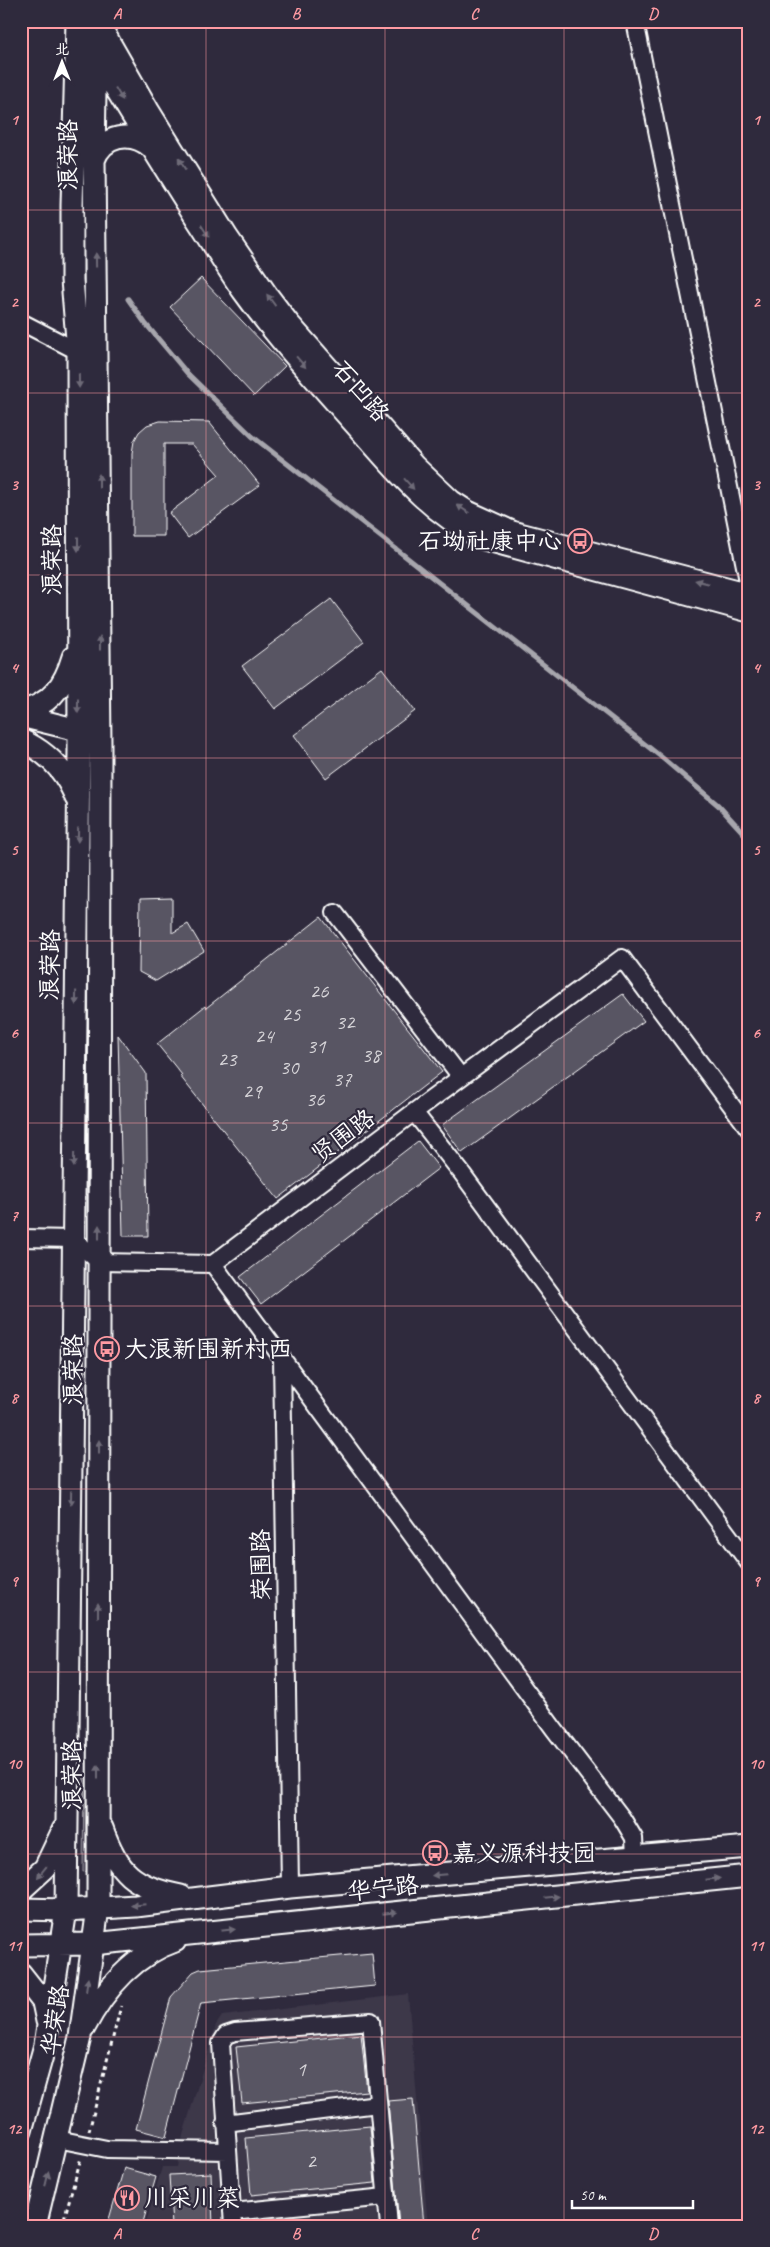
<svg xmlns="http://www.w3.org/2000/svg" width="770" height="2247" viewBox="0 0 770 2247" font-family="Caveat,'LXGW WenKai TC',sans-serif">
<rect width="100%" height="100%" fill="#2f2a3d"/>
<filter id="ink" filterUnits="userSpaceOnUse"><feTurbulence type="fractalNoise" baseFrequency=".02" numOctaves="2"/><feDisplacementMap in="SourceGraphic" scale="10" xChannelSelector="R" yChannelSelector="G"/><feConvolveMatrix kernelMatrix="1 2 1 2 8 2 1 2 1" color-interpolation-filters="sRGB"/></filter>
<g filter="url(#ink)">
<path fill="#3c3749" d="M 408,1994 L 428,2226 L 145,2226 L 162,2167 L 177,2167 L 183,2135 L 216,2025 L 222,2016 Z"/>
<path fill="#464152" stroke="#a2a0a8" d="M 84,1776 L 87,1871 L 83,1872 Z"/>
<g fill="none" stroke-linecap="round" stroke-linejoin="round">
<path stroke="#a7a6ad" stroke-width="5" d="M 128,299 L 145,323 L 187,373 L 252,436 L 660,756 L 718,805 L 749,839"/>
</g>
<path fill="#595564" stroke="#fff" d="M 201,278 L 285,366 L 254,396 L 170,307 Z
M 160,421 L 209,422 L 260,485 L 188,538 L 169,513 L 219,475 L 192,444 L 164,444 L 164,536 L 132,536 L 132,453 L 134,441 L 139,432 L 147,425 Z
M 331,599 L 364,642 L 275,709 L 242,666 Z
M 382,668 L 415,711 L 326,778 L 294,735 Z
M 172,898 L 172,933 L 188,924 L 204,951 L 156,981 L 139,972 L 140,899 Z
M 321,917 L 442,1072 L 278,1199 L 180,1076 L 182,1075 L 157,1044 L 205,1006 L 206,1008 Z
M 623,994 L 644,1021 L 462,1153 L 442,1125 Z
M 118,1035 L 146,1073 L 148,1236 L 123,1236 Z
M 418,1141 L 439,1168 L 261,1304 L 240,1277 Z
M 372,1953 L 375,1986 L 201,2003 L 166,2137 L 136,2129 L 171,1997 L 193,1972 L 200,1969 Z
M 361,2034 L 367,2091 L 242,2103 L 236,2047 Z
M 413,2099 L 424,2226 L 399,2226 L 388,2101 Z
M 370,2126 L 375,2183 L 251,2195 L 246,2138 Z
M 124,2168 L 156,2177 L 142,2226 L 107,2226 Z
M 211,2173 L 213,2226 L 172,2226 L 169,2175 Z"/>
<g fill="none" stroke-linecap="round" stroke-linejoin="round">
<defs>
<path id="minor" d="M 635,21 L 749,586
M 21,322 L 87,356
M 335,913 L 461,1077
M 414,1112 L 461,1172 L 749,1563
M 21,1238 L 74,1239 L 99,1262 L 213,1264 L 414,1112 L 622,958 L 749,1129
M 213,1264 L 554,1729 L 622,1818 L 634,1838 L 635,1856
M 282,1358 L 290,1887
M 225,2123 L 378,2104
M 57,2139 L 107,2149 L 228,2151
M 232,2212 L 386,2197
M 233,2226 L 221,2043 L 226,2035 L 235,2032 L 371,2021 L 389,2226"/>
<path id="major" d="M 97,21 L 148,110 L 227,237 L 267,295 L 289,324 L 414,466 L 451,501 L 468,512 L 512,532 L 749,594
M 94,52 C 127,108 162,164 197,219 C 213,243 227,268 244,292 C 278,339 317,381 356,425 C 394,468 430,514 484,539 L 749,611
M 94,160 C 103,135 131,130 151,147
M 21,711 C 51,706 65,684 73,657
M 21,716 L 78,730 L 90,737
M 21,740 C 47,752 66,771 76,798
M 102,1828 C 118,1873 133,1887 181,1896
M 21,1890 L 45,1868 L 63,1830
M 21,1909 L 66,1910 L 136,1906 L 290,1887 L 749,1847
M 21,1945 L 93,1944 L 749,1876
M 21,1974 L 43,2002 L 47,2021
M 84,2028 C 104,1990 134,1955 175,1941
M 21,2131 L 45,2045 L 66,1910 L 79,751 L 78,351 L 72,280 L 72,205 L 77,21
M 35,2226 L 80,2037 L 98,1908 L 100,744 L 94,160 L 96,21"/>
</defs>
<use href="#minor" stroke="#fff" stroke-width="20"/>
<use href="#major" stroke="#fff" stroke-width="25"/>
<path stroke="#fff" stroke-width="3" stroke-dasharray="4 4" stroke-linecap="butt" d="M 89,2131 L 121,2006
M 62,2226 L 81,2158"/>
<use href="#minor" stroke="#2f2a3d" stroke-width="16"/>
<use href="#major" stroke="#2f2a3d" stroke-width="21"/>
</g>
<defs><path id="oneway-solid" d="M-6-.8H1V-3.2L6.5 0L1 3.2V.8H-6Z" transform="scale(1.25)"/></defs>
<g fill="#6d6a77">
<use href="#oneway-solid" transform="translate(119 94) rotate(59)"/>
<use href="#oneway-solid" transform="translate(182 164) rotate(-122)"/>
<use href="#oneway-solid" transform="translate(205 231) rotate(57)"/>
<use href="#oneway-solid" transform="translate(96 260) rotate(-91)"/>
<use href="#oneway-solid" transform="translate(271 300) rotate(-126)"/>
<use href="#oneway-solid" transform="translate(301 362) rotate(49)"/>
<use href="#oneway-solid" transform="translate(79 381) rotate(89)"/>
<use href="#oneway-solid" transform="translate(99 481) rotate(-90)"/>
<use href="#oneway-solid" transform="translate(409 484) rotate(48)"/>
<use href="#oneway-solid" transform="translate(463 509) rotate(-147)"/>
<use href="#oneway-solid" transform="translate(78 544) rotate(90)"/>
<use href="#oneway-solid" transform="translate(702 582) rotate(-166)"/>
<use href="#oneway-solid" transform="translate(100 643) rotate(-90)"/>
<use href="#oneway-solid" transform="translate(78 706) rotate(90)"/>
<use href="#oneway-solid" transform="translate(78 835) rotate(91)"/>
<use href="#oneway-solid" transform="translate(76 998) rotate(91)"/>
<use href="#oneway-solid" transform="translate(74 1160) rotate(91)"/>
<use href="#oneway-solid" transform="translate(99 1232) rotate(-90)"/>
<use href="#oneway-solid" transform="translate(99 1447) rotate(-90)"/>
<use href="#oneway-solid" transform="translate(71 1498) rotate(91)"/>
<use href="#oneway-solid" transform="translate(98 1610) rotate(-90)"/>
<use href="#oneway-solid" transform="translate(98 1772) rotate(-90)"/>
<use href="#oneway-solid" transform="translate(42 1872) rotate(129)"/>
<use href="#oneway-solid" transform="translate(439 1875) rotate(175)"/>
<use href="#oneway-solid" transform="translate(713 1879) rotate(-6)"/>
<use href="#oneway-solid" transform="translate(552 1897) rotate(-6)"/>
<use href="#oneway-solid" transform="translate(138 1905) rotate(174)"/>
<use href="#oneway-solid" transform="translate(390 1913) rotate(-6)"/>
<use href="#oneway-solid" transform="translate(228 1930) rotate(-6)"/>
<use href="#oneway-solid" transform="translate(87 1985) rotate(-82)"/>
<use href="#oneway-solid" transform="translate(47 2179) rotate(-76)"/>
</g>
</g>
<path fill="none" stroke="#ff9aa2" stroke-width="1" stroke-opacity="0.55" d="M 206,21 L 206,2226M 385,21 L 385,2226M 564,21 L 564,2226M 21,210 L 749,210M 21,393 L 749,393M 21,575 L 749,575M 21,758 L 749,758M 21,941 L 749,941M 21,1123 L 749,1123M 21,1306 L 749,1306M 21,1489 L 749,1489M 21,1672 L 749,1672M 21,1854 L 749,1854M 21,2037 L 749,2037"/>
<defs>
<symbol id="bus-ring" viewBox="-11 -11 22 22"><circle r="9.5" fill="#2f2a3d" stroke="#ff9aa2" stroke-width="1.5"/><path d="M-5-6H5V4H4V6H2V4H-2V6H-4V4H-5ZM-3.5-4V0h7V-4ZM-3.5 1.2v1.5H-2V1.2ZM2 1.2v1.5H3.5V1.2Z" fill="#ff9aa2"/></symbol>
<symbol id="restaurant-ring" viewBox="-11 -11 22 22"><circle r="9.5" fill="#2f2a3d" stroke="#ff9aa2" stroke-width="1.5"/><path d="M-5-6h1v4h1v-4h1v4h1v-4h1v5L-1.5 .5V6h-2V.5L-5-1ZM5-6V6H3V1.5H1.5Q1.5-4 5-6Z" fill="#ff9aa2"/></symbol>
</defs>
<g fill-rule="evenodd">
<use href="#bus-ring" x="566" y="527" width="28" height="28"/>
<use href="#bus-ring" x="93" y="1335" width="28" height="28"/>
<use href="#bus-ring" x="421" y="1839" width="28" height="28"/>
<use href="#restaurant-ring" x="113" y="2184" width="28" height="28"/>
</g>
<g text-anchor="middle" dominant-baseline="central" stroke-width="4.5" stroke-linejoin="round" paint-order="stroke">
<g font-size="21" fill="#d6d4d8">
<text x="319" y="991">26</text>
<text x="291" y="1014">25</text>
<text x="345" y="1022">32</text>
<text x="264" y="1036">24</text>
<text x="316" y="1046">31</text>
<text x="371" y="1055">38</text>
<text x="227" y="1059">23</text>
<text x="289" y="1067">30</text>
<text x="342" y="1079">37</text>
<text x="252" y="1091">29</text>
<text x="315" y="1099">36</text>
<text x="278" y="1124">35</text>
<text x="301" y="2069">1</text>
<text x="311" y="2161">2</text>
</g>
<g font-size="24" fill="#fff" stroke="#2f2a3d">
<text transform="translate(68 155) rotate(-90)">浪荣路</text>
<text transform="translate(361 391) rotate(49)">石凹路</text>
<text transform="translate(52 560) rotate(-90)">浪荣路</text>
<text transform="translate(50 965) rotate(-89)">浪荣路</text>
<text transform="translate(343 1136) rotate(-37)">贤围路</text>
<text transform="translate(73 1370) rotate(-90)">浪荣路</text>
<text transform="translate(261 1565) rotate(-91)">荣围路</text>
<text transform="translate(72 1775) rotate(-90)">浪荣路</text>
<text transform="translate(383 1888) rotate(-6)">华宁路</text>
<text transform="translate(55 2020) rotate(-81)">华荣路</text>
</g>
<g font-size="24" fill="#fff" stroke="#2f2a3d" text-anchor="start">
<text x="562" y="541" text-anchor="end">石坳社康中心</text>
<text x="124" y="1349">大浪新围新村西</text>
<text x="452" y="1853">嘉义源科技园</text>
<text x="144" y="2198">川采川菜</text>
</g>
</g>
<rect width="770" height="2247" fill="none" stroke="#2f2a3d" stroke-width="55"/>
<g transform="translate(62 62)" stroke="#2f2a3d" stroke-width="4" paint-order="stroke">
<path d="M0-4L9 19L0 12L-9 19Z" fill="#ffffff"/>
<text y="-8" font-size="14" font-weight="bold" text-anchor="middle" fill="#ffffff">北</text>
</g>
<path d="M572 2200v8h121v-8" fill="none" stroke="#ffffff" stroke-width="2.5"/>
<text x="580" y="2200" font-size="15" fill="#ffffff" stroke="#2f2a3d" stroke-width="4" paint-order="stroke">50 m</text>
<rect x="28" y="28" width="714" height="2192" fill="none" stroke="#ff9aa2" stroke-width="2"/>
<g font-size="16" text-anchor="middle" font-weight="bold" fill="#ff9aa2">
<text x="117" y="19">A</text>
<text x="296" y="19">B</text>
<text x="474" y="19">C</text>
<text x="653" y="19">D</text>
<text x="14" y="125">1</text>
<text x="756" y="125">1</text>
<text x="14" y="307">2</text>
<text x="756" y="307">2</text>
<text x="14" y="490">3</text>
<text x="756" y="490">3</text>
<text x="14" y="673">4</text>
<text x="756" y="673">4</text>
<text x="14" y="855">5</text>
<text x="756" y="855">5</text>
<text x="14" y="1038">6</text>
<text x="756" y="1038">6</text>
<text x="14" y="1221">7</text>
<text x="756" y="1221">7</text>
<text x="14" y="1403">8</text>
<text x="756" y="1403">8</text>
<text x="14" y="1586">9</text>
<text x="756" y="1586">9</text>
<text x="14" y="1769">10</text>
<text x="756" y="1769">10</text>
<text x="14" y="1951">11</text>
<text x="756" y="1951">11</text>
<text x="14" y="2134">12</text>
<text x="756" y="2134">12</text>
<text x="117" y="2239">A</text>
<text x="296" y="2239">B</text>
<text x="474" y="2239">C</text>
<text x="653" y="2239">D</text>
</g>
</svg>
